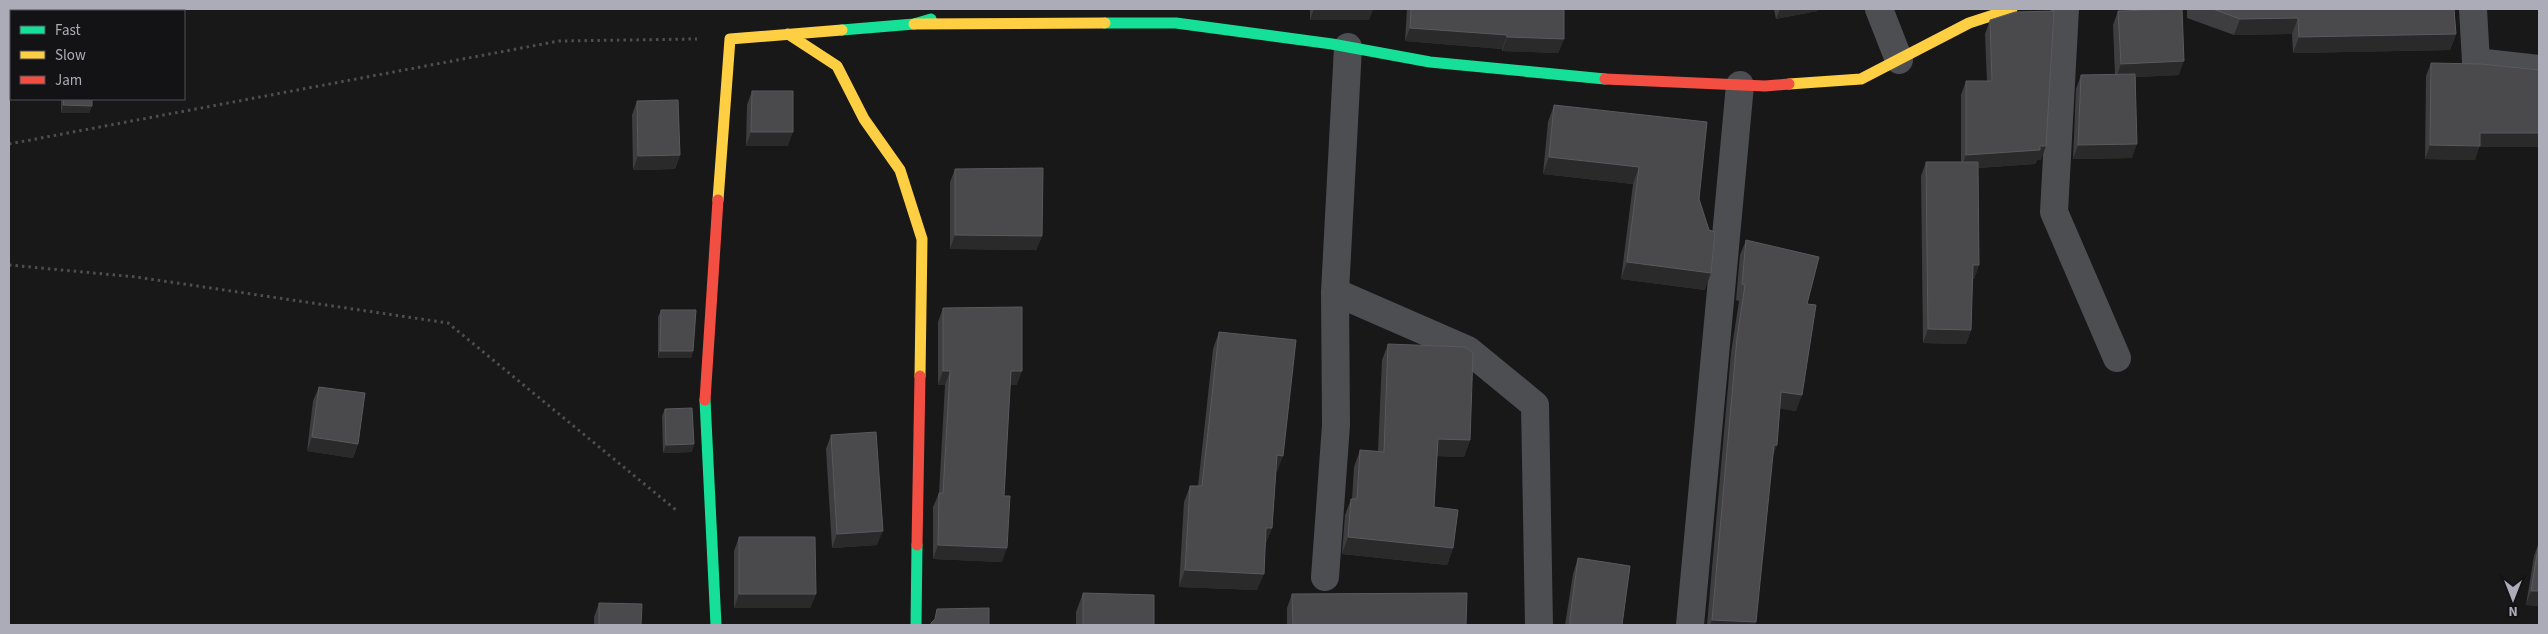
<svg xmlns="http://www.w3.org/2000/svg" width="2548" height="634" viewBox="0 0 2548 634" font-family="'Source Sans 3',sans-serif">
<rect width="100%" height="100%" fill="#181818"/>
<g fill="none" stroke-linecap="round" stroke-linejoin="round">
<path stroke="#4e4e52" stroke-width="3" stroke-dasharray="2.5 4" stroke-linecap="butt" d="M 9,144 L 559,41 L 697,39
M 9,265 L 136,277 L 448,323 L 676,510"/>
<path stroke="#4d4e51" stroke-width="28" d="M 1879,9 L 1899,60
M 2065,9 L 2054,212 L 2117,358
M 2473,9 L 2476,62 L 2539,69
M 1335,292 L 1468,350 L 1535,405 L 1539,625
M 1325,577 L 1336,425 L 1335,292 L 1348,47
M 1690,625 L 1740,85"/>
<path stroke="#16e098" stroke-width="11" d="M 1105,23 L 1176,23 L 1332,44 L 1430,62 L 1605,79
M 842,30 L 914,24 L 931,19
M 705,400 L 716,625
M 916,625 L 917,545"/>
<path stroke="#ffcf43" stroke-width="11" d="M 914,24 L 1105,23
M 788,34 L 837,66 L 864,119 L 900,170 L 922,239 L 920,376
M 1789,84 L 1861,79 L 1969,23 L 2012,9
M 718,200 L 730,39 L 842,30"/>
<path stroke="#f24e42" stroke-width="11" d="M 1605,79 L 1765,86 L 1789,84
M 705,400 L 718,200
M 917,545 L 920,376"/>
</g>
<path fill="#3e3e40" d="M 1310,9 L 1373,9 L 1369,20 L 1310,20 Z
M 1407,9 L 1564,9 L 1564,39 L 1558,53 L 1502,51 L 1502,49 L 1405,41 Z
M 1774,9 L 1818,9 L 1817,11 L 1776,19 Z
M 2187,9 L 2454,9 L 2456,34 L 2450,50 L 2293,53 L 2292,34 L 2234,35 L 2187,18 Z
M 2118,11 L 2179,75 L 2136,77 L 2132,158 L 2073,159 L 2076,89 L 2081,75 L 2115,75 L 2113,25 Z
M 1990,20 L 2041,160 L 2037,160 L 2035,164 L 1978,168 L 1979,265 L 1974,279 L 1972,279 L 1971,330 L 1966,344 L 1923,343 L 1921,176 L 1926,162 L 1961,162 L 1961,95 L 1966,81 L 1987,81 L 1985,34 Z
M 2431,63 L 2539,147 L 2479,147 L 2475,160 L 2425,159 L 2426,76 Z
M 752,91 L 788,146 L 746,146 L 747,105 Z
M 61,99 L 92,99 L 92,106 L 89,113 L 61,113 Z
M 637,101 L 680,155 L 675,169 L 633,170 L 632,115 Z
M 1554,105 L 1699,199 L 1705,290 L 1621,279 L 1633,184 L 1543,174 L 1548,122 Z
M 955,169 L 1042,236 L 1036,250 L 950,249 L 950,182 Z
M 1746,240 L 1807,304 L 1796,411 L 1780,408 L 1777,445 L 1772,458 L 1755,625 L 1707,625 L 1731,353 L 1739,301 L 1736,300 L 1740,255 Z
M 943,308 L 1017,385 L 1010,385 L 1004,496 L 1002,562 L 933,559 L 933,507 L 939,493 L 945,385 L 938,385 L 938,322 Z
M 661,310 L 693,351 L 691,358 L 658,358 L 658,317 Z
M 1219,332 L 1277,472 L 1276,472 L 1272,528 L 1265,545 L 1257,590 L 1179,587 L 1184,502 L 1190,486 L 1198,486 L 1213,349 Z
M 1388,344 L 1470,440 L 1464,457 L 1437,456 L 1434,507 L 1453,548 L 1447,565 L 1342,554 L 1345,515 L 1351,499 L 1352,499 L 1354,467 L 1360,450 L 1378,451 L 1382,360 Z
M 319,387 L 358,444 L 353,458 L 307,451 L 313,401 Z
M 665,409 L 692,452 L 663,453 L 662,416 Z
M 831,435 L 877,545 L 832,548 L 826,449 Z
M 739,537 L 816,594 L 810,608 L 734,608 L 734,551 Z
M 2539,542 L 2539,606 L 2526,605 L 2534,556 Z
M 1578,558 L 1622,625 L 1565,625 L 1573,574 Z
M 1083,593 L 1154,625 L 1076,625 L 1076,612 Z
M 1292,594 L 1466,625 L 1287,625 L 1287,608 Z
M 599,603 L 641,625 L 594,625 L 594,617 Z"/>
<path fill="#2a2a2b" d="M 22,9 L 74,9 L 73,11 L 21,11 Z
M 1314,9 L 1373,9 L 1369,20 L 1310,20 Z
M 1780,9 L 1818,9 L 1817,11 L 1776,19 Z
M 2298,18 L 2292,34 L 2234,35 L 2240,19 Z
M 1410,28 L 1507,35 L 1502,49 L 1405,41 Z
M 2456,34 L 2450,50 L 2293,53 L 2299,37 Z
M 1507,37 L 1564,39 L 1558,53 L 1502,51 Z
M 2184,61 L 2179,75 L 2116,78 L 2121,64 Z
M 63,105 L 92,106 L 89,113 L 61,113 Z
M 751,132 L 793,132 L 788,146 L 746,146 Z
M 2480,133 L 2539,133 L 2539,147 L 2479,147 L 2475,160 L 2425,159 L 2430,145 Z
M 2137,144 L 2132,158 L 2073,159 L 2078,145 Z
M 2040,146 L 2046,146 L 2041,160 L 2037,160 L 2035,164 L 1961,169 L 1966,155 Z
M 680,155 L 675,169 L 633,170 L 638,156 Z
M 1549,157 L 1639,167 L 1633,184 L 1543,174 Z
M 955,235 L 1042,236 L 1036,250 L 950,249 Z
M 1627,262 L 1711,273 L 1705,290 L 1621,279 Z
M 1973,265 L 1979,265 L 1974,279 L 1968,279 Z
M 1928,329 L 1971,330 L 1966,344 L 1923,343 Z
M 660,351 L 693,351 L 691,358 L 658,358 Z
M 943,371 L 950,371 L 945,385 L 938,385 Z
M 1011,371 L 1022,371 L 1017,385 L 1005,385 Z
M 1781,392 L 1802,395 L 1796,411 L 1775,408 Z
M 312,437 L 358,444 L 353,458 L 307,451 Z
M 1438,439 L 1470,440 L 1464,457 L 1432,456 Z
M 694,444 L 692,452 L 663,453 L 666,445 Z
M 1774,445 L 1777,445 L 1771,461 Z
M 1277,455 L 1283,456 L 1277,472 L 1271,472 Z
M 1266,528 L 1272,528 L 1265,545 L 1259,544 Z
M 883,531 L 877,545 L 832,548 L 837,534 Z
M 1348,537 L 1453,548 L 1447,565 L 1342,554 Z
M 938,545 L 1007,548 L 1002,562 L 933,559 Z
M 1185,570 L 1264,574 L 1257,590 L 1179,587 Z
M 2531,591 L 2539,591 L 2539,606 L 2526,605 Z
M 739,594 L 816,594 L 810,608 L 734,608 Z
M 1712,620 L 1756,622 L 1755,625 L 1710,625 Z"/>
<path fill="#4a4a4d" stroke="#59595e" d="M 1411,9 L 1564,9 L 1564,39 L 1507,37 L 1507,35 L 1410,28 Z
M 2182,9 L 2184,61 L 2121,64 L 2118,11 Z
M 2213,9 L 2454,9 L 2456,34 L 2299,37 L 2298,18 L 2240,19 Z
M 2054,11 L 2046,146 L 2040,146 L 2040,150 L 1966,155 L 1966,81 L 1992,81 L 1990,20 L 2015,12 Z
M 2431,63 L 2481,64 L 2539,70 L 2539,133 L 2480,133 L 2480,146 L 2430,145 Z
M 2135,74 L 2137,144 L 2078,145 L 2081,75 Z
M 752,91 L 793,91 L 793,132 L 751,132 Z
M 64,99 L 92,99 L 92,106 L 63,105 Z
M 678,100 L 680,155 L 638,156 L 637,101 Z
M 1554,105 L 1707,122 L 1699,199 L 1709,230 L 1715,232 L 1711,273 L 1627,262 L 1639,167 L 1549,157 Z
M 1926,162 L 1978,162 L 1979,265 L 1973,265 L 1971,330 L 1928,329 Z
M 1043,168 L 1042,236 L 955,235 L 955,169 Z
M 1746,240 L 1819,257 L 1807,304 L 1816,305 L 1802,395 L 1781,392 L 1777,445 L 1774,445 L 1756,622 L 1712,620 L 1737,338 L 1745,285 L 1742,284 Z
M 1022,307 L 1022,371 L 1011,371 L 1004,496 L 1010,496 L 1007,548 L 938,545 L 939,493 L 943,493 L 950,371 L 943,371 L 943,308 Z
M 661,310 L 696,310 L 693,351 L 660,351 Z
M 1219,332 L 1296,340 L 1283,456 L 1277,455 L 1272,528 L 1266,528 L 1264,574 L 1185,570 L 1190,486 L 1202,486 Z
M 1388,344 L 1465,347 L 1473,353 L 1470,440 L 1438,439 L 1434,507 L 1458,510 L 1453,548 L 1348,537 L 1351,499 L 1357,499 L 1360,450 L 1384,452 Z
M 319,387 L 365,393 L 358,444 L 312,437 Z
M 692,408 L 694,444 L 666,445 L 665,409 Z
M 876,432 L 883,531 L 837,534 L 831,435 Z
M 739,537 L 815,537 L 816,594 L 739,594 Z
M 2539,542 L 2539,591 L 2531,591 Z
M 1578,558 L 1630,566 L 1622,625 L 1570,625 L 1570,618 Z
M 1083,593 L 1154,595 L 1154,625 L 1083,625 Z
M 1467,593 L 1466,625 L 1293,625 L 1292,594 Z
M 599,603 L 642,604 L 641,625 L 599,625 Z
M 989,608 L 989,625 L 931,625 L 931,623 L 935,619 L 937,609 Z"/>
<rect width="2548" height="634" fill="none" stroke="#abacb8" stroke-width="20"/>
<rect x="10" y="10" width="175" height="90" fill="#131214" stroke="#505056"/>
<rect x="20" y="26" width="25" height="8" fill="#16e098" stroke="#505056"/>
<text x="55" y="35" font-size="15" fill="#abacb8">Fast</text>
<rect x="20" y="51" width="25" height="8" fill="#ffcf43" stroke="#505056"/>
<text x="55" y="60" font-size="15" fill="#abacb8">Slow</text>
<rect x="20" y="76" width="25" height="8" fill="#f24e42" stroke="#505056"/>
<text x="55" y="85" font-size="15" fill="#abacb8">Jam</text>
<g transform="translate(2513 599) rotate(180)" stroke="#131214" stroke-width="4" paint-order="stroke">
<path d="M0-4L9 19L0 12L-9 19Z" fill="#abacb8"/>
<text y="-8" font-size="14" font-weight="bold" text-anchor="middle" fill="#abacb8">N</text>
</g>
</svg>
